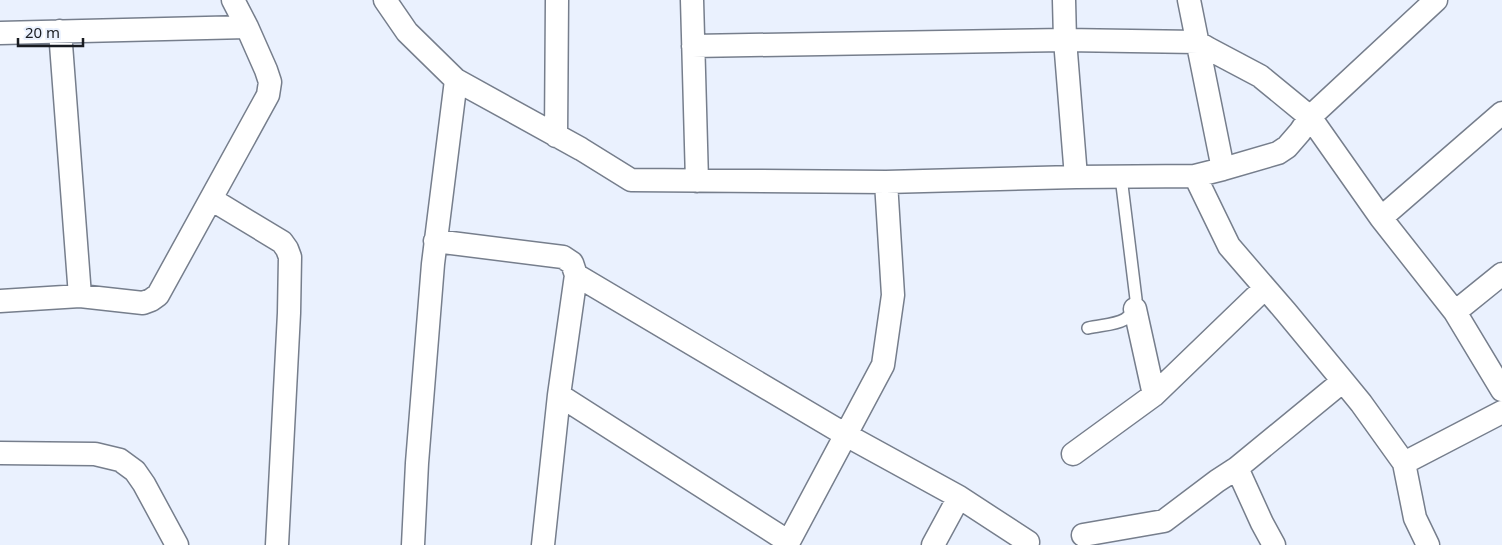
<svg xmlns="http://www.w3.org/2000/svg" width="1502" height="545" viewBox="0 0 1502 545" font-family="'Noto Sans',sans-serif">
<rect width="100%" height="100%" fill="#eaf1fe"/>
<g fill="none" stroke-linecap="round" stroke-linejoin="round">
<defs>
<path id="service" d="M 1088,328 C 1110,323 1134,326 1136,299 L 1121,177"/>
<path id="minor" d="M 385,0 L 407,32 L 456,80 L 581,149 L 631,180 L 886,182 L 1076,177 L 1195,176 L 1223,169 L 1278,153 L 1287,147 L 1300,132 L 1310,117 L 1436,0
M 692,0 L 697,181
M 1064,0 L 1065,40 L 1076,177
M 1189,0 L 1223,169
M 60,31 L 80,296
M 0,33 L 247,27
M 693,46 L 1065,40 L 1197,42 L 1209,49 L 1260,76 L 1310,117 L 1381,218 L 1455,312 L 1502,390
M 556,136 L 557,0
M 1195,176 L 1229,246 L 1286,312 L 1343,381 L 1361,403 L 1404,463 L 1415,518 L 1428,545
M 211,199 L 282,242 L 287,249 L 290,257 L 289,313 L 277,545
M 1381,218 L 1502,113
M 435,241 L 563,257 L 572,263 L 576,275 L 559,395 L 543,545
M 576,275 L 846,435 L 959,497 L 1028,542
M 0,301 L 80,296 L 143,303 L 151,300 L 158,295 L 268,95 L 270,82 L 266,70 L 247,27 L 233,0
M 1135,309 L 1154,395
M 1455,312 L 1502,274
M 559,395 L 789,542
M 0,453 L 95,454 L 120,460 L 135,471 L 144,484 L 177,545
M 1073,454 L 1154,395 L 1265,288
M 1404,463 L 1502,412
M 1237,468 L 1262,523 L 1274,545
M 1083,535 L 1164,521 L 1217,481 L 1237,468 L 1343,381
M 413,545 L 417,463 L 433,264 L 456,80
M 787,545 L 883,365 L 893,295 L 886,182
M 933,545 L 959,497"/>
</defs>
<use href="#service" stroke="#767e8c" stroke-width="14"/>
<use href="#minor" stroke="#767e8c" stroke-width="25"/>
<use href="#service" stroke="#fff" stroke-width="11"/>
<use href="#minor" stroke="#fff" stroke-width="22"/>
</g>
<path d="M18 38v8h65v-8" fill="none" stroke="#191c21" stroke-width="2.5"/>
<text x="25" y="38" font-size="15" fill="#191c21" stroke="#eaf1fe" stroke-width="4" paint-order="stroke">20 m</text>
</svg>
